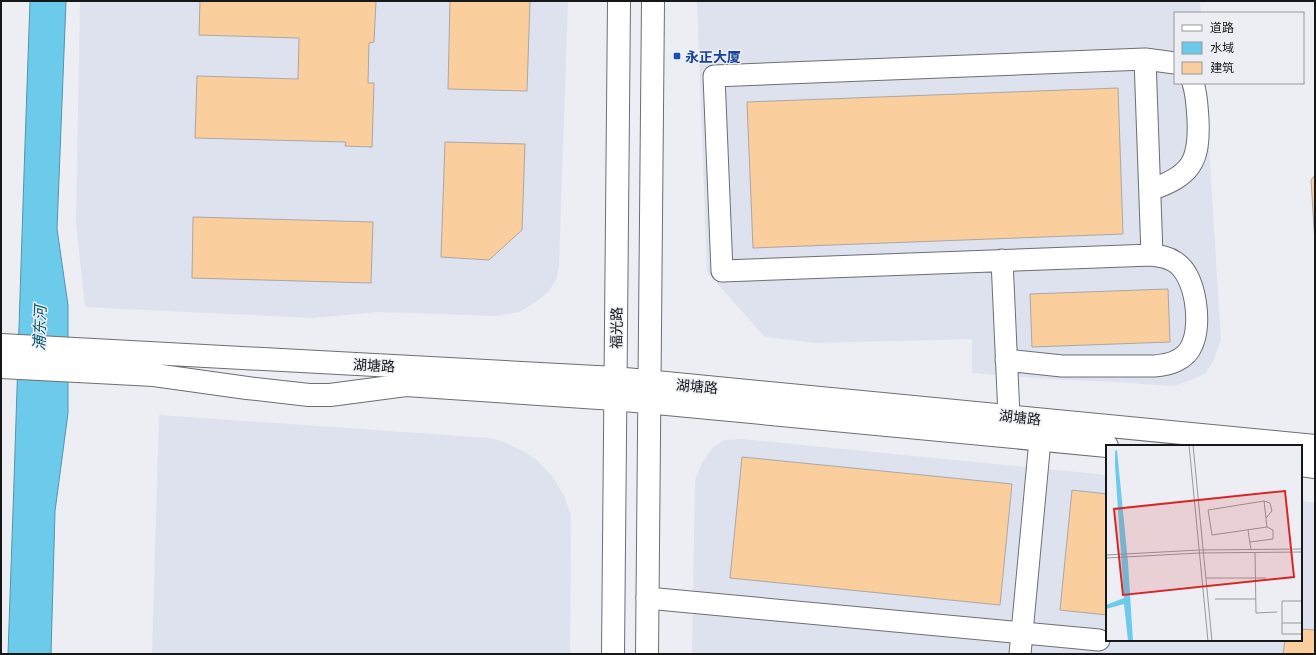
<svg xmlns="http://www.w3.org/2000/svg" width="1316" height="655" viewBox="0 0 1316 655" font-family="'Noto Serif','Noto Sans SC',serif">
<rect width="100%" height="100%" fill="#edeef4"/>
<path fill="#dee1ee" d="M 80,1 L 568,1 L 559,266 L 556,280 L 549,291 L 536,302 L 519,312 L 495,316 L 380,312 L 311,318 L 85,307 L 76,223 Z
M 697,1 L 1200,1 L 1201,13 L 1175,13 L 1175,83 L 1205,83 L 1221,340 L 1213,361 L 1205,374 L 1188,381 L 1174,386 L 1114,382 L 1048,379 L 972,373 L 972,339 L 816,343 L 765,337 L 707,272 Z
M 159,415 L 490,438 L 504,442 L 523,451 L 538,461 L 552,476 L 564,495 L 571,516 L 570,654 L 152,654 Z
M 741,439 L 1107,475 L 1107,640 L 1301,640 L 1301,501 L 1315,503 L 1315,654 L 692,654 L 695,480 L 702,463 L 713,447 L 725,440 Z"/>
<path fill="#6ccbea" stroke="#5295ab" d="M 30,1 L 66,1 L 57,229 L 68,305 L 68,413 L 55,511 L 51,654 L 8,654 C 16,436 22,219 30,1 Z"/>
<path fill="#fbce9e" stroke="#aba7a3" d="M 200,1 L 376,1 L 374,42 L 369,43 L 368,83 L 374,83 L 372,147 L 345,146 L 346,142 L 195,138 L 197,76 L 298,79 L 299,38 L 199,35 Z
M 450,1 L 530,1 L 527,91 L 448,89 Z
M 1118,88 L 1123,234 L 753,248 L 747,102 Z
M 445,142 L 525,144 L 522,230 L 489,260 L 441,257 Z
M 1315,175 L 1315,243 L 1311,180 Z
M 193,217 L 373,222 L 371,283 L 192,278 Z
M 1168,289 L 1170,342 L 1032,347 L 1030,294 Z
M 742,457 L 1012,484 L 1000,605 L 730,578 Z
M 1072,490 L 1107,494 L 1107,615 L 1060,610 Z
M 1301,629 L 1315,630 L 1315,654 L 1283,654 L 1285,640 L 1301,640 Z"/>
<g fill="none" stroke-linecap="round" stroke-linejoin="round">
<defs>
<path id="minor" d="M 1145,59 L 1152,255 L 722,271 L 714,76 Z
M 1145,59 L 1175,63
M 1150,190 C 1191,176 1200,162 1198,119 C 1197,107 1197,95 1193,83
M 1002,260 L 1009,416
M 1006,360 L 1062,366 L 1154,366 C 1169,365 1186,360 1192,345 C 1202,324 1196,275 1175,262 C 1168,257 1160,256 1152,255
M 647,598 L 1099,640
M 1020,654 L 1040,440"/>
<path id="major" d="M 1,345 L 615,378 L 1315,446
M 1,367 L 154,375 L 247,388 L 309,395 L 330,395 L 406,385 L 614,399 L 1107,446
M 1301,465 L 1315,467
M 613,654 L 619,1
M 647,654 L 653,1"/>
</defs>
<use href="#minor" stroke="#6d6e72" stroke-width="23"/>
<use href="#major" stroke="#6d6e72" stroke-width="24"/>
<use href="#minor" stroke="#fff" stroke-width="21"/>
<use href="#major" stroke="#fff" stroke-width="22"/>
</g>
<rect fill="#1a4fb4" stroke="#edeef4" stroke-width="1.5" x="673" y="52" width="8" height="8" rx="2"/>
<g text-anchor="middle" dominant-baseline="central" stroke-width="3" stroke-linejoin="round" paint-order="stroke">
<g font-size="14" font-weight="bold" fill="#164399" stroke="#edeef4" text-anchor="start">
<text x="685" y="56">永正大厦</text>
</g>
<g font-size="14" fill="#161719" stroke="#edeef4">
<text transform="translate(616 328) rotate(-89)">福光路</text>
<text transform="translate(374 365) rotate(3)">湖塘路</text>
<text transform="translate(697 386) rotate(5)">湖塘路</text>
<text transform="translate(1020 417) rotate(6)">湖塘路</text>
</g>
<g font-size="15" font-style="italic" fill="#00566b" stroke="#edeef4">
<text transform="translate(39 328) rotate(-88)">浦东河</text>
</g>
</g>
<g transform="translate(1106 445)">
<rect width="196" height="196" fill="#edeef4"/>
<path d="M 11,5 L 22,117 L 27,196 L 22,196 L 18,159 L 0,164 L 0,160 L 18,153 L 9,21 L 9,6 Z" fill="#6ccbea"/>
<path fill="none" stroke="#97989c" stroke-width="1" d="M 83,0 L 102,196M 87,0 L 106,196M 158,56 L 161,82 L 106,90 L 102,65 ZM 158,56 L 164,58 L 166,66 L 160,73M 142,85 L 145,105M 144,97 L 167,94 L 167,85 L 161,82M 149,107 L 150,168 L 171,167M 0,110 L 93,105 L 196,104M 0,113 L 93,108 L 196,107M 100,133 L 160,133M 109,154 L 150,154M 196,156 L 176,156 L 176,189 L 196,189M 176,178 L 196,178"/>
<path fill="#d62828" fill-opacity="0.15" stroke="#d62828" stroke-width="2" d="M 179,46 L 188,132 L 17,150 L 8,64 Z"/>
<rect width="196" height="196" fill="none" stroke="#161719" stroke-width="2"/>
</g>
<rect width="1316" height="655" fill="none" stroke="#161719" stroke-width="4"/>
<rect x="1174" y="12" width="130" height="72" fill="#edeef4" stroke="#97989c"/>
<rect x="1182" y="25" width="20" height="6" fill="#ffffff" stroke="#97989c"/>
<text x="1210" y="32" font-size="12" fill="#161719">道路</text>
<rect x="1182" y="42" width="20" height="12" fill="#6ccbea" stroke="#97989c"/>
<text x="1210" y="52" font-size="12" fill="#161719">水域</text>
<rect x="1182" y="62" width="20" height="12" fill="#fbce9e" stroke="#97989c"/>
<text x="1210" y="72" font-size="12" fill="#161719">建筑</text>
</svg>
